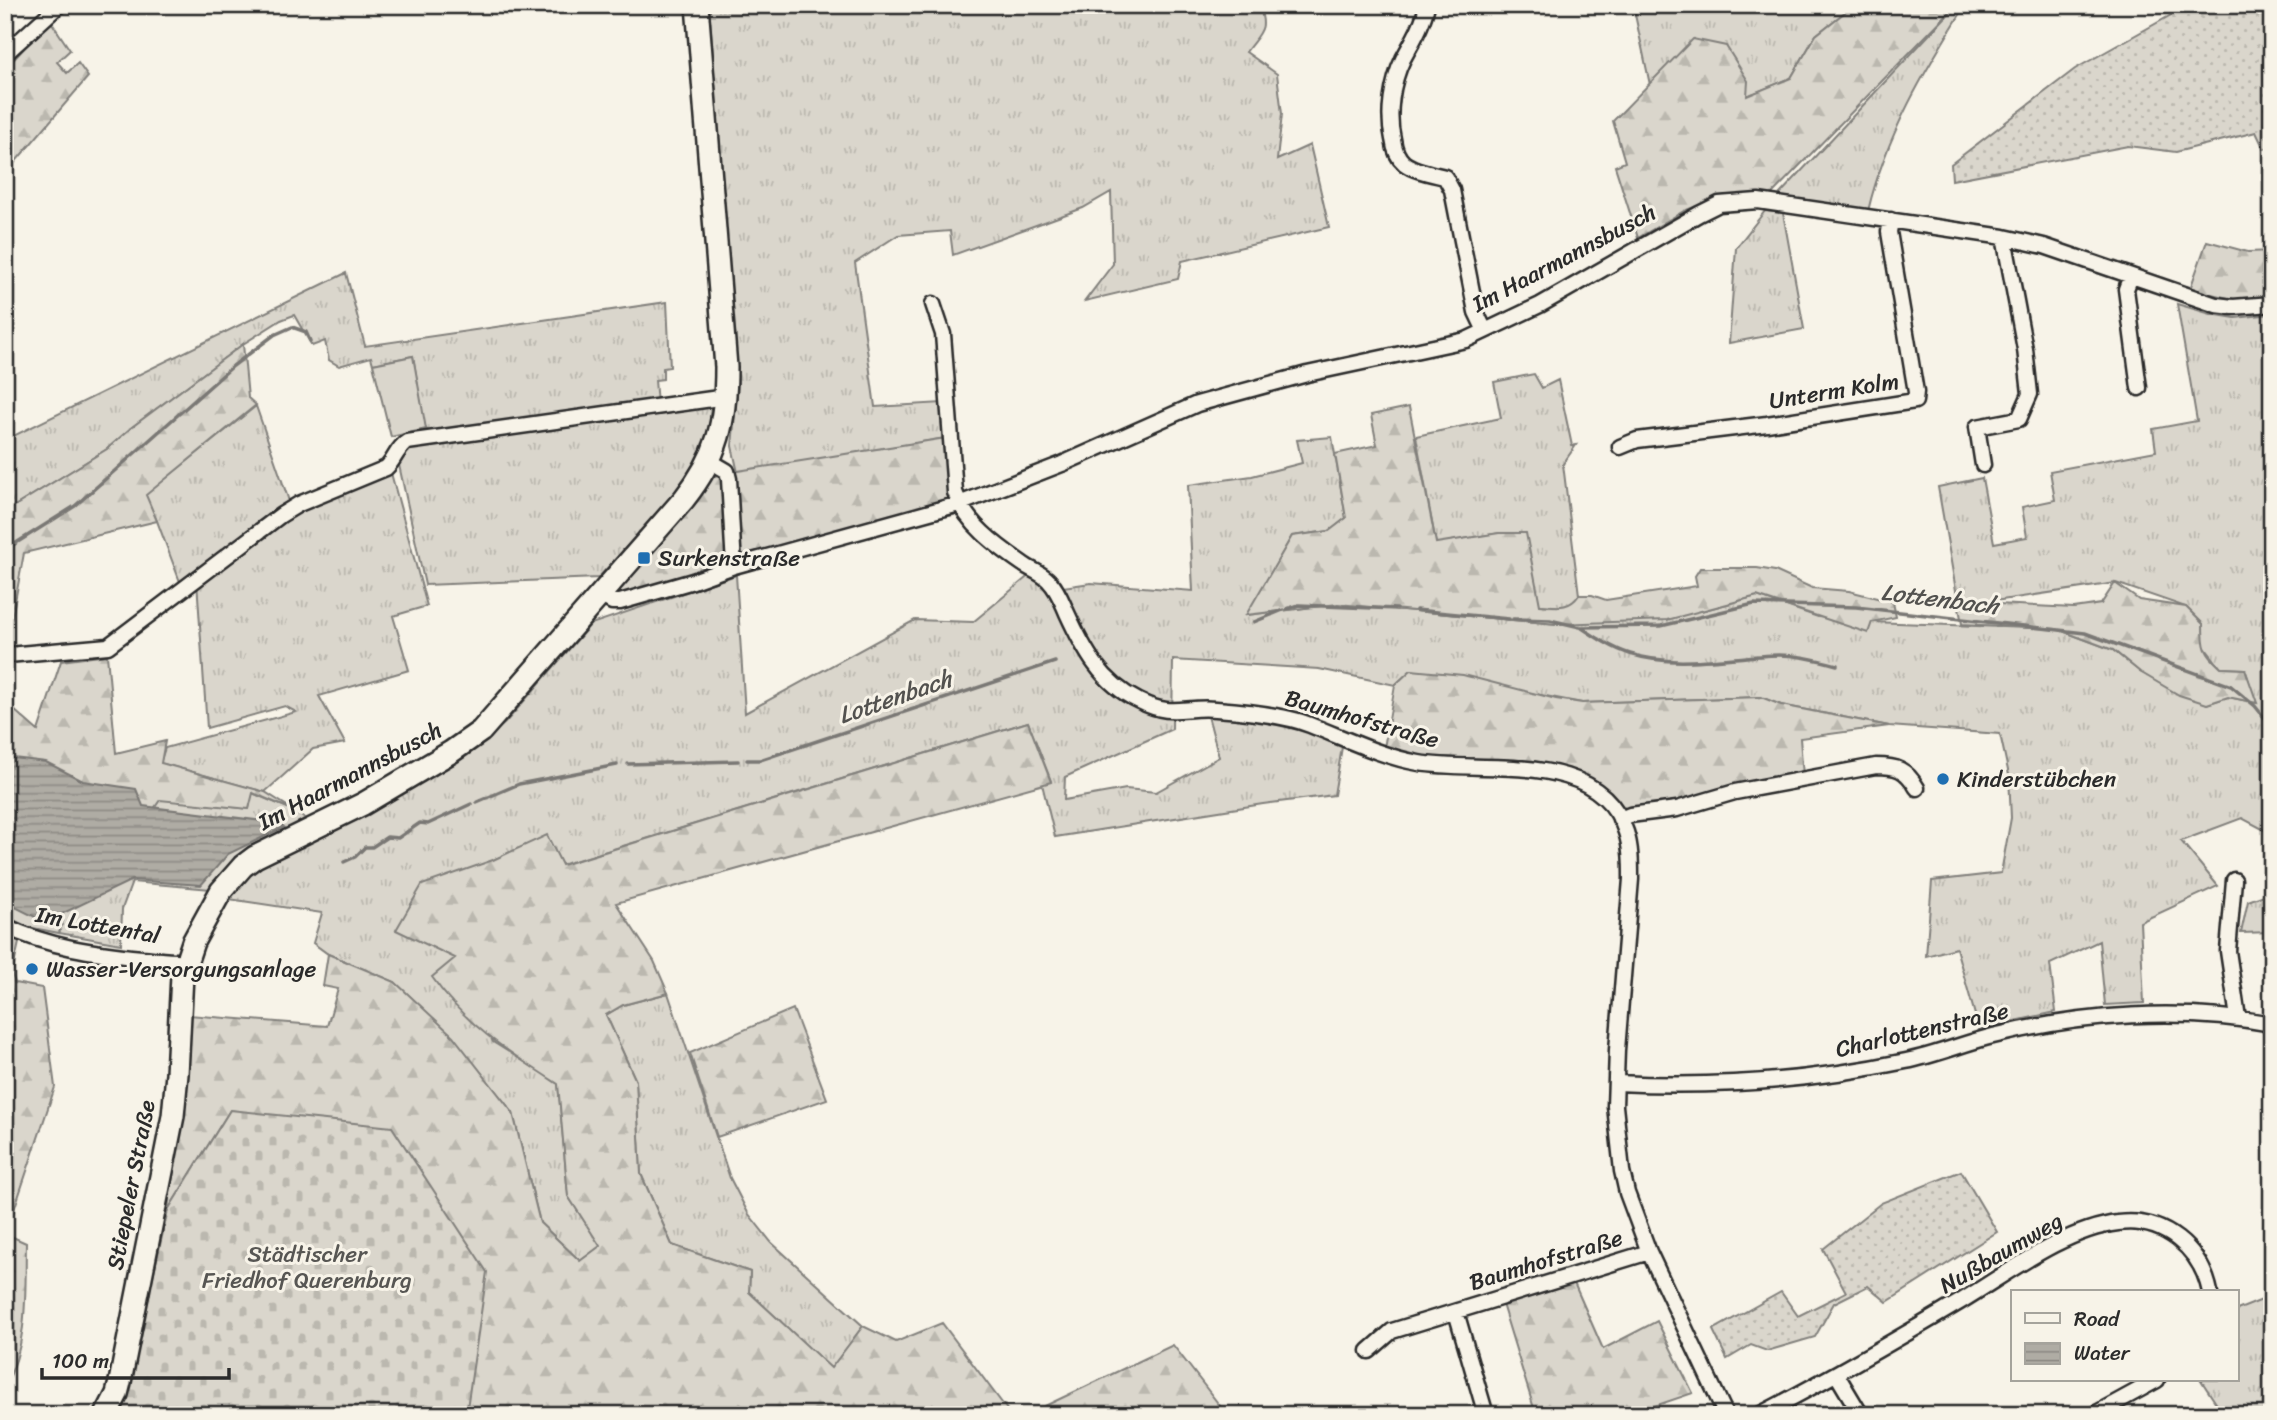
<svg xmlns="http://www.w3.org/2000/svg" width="2277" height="1420" viewBox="0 0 2277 1420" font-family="Sriracha,sans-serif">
<defs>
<pattern id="grass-tufts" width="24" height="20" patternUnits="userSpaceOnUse" patternTransform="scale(1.75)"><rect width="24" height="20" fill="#dad6cc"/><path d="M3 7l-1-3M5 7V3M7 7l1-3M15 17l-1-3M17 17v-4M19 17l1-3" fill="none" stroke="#bbb8af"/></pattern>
<pattern id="forest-firs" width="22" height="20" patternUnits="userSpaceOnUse" patternTransform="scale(1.75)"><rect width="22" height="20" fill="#dad6cc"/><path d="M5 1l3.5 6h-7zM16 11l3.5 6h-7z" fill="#bbb8af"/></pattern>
<pattern id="cemetery-stones" width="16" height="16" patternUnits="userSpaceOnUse" patternTransform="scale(1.75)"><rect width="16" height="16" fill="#dad6cc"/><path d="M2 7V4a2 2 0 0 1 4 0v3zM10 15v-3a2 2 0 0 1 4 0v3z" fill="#bbb8af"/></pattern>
<pattern id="garden-dots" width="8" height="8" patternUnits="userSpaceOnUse" patternTransform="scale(1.75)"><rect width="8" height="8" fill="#dad6cc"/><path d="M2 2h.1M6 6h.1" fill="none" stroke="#bbb8af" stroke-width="1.8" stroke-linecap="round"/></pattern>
<pattern id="water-rules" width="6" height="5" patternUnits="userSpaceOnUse" patternTransform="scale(1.75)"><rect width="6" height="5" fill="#afaca4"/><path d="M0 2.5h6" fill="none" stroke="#8f8c86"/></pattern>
</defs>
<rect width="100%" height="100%" fill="#f7f3e8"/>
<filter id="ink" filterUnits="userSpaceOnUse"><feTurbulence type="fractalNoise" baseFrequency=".0143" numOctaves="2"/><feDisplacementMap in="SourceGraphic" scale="14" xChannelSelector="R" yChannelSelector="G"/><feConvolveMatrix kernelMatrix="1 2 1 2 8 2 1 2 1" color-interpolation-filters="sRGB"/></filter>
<g filter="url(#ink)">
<path fill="url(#grass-tufts)" stroke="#82807c" stroke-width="2" d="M 709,5 L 1259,5 C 1268,31 1261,31 1246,52 L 1277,74 L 1282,114 L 1277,160 L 1310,145 L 1329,227 L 1182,261 L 1178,279 L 1085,301 L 1113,264 L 1111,192 L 1083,208 L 953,255 L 950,231 L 898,235 L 855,263 L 875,407 L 943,403 L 946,438 L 738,473 L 732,446 L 738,383 Z
M 1633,5 L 1854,5 L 1816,35 L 1791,78 L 1747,96 L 1694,39 L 1650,85 Z
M 1957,5 L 1966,5 C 1925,70 1886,135 1868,211 L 1782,198 L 1780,194 Z
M 1765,211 L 1783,213 L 1804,329 L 1729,343 L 1736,248 Z
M 346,273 L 365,346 L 667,302 L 670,367 L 663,368 L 663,379 L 655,380 L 657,404 L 437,436 L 426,429 L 424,424 L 413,356 L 373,364 L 371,357 L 339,366 L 329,360 L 325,341 L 312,346 L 294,315 L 281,320 L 243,344 L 132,427 L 107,449 L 5,512 L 5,440 Z
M 2177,304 L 2211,314 L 2235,318 L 2272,314 L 2272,834 L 2242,818 L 2181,841 L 2218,886 L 2140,922 L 2144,1003 L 2105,1005 L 2099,941 L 2050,964 L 2056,1012 L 1979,1029 L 1956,948 L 1926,956 L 1932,881 L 2001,873 L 2011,818 L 2009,775 L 2000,734 L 1889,726 L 1781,705 L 1761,697 L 1582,703 L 1411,670 L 1395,685 L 1319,669 L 1173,660 L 1172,729 L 1065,777 L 1064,800 L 1126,789 L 1156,792 L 1219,757 L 1207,712 L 1306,726 L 1343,741 L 1334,795 L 1263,804 L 1055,837 L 1042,784 L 1051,781 L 1028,722 L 561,865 L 547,836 L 493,860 L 455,959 L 493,1042 L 558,1083 L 568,1196 L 601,1246 L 580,1261 L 540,1223 L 513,1113 L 452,1036 L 395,982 L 328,954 L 313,943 L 322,913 L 229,899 L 250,872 L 317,837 L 481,743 L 505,723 L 591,624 L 736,575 L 745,713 L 915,620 L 973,622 L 1032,573 L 1049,589 L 1091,583 L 1193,591 L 1188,485 L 1252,476 L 1302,463 L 1297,440 L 1332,437 L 1346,518 L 1330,531 L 1292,536 L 1247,615 L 1338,604 L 1557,624 L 1701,611 L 1757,596 L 1818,617 L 1872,622 L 2057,629 L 2113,650 L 2140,672 L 2207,704 L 2228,697 L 2256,703 L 2245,669 L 2221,668 L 2203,645 L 2203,624 L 2186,607 L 2116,583 L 1981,603 L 1958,602 L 1938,487 L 1982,478 L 1994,543 L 2027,537 L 2022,507 L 2055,500 L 2050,471 L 2156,451 L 2153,429 L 2197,421 Z
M 1534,374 L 1542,388 L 1558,380 L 1572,446 L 1576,445 L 1563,464 L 1579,595 C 1569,611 1556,606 1539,605 L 1499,533 L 1436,544 L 1416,436 L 1501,418 L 1494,382 Z
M 711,403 L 709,438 L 675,494 L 598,578 L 425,585 L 399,465 C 401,452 409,450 420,445 Z
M 256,406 L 290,504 L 182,587 L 157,521 L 145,495 Z
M 391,473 L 427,606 L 393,616 L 409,670 L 319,696 L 345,743 L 313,749 L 265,792 L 160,763 L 165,748 L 296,712 L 285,706 L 207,728 L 197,581 L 281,515 L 383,474 Z
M 5,792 L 144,823 L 160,799 L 249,809 L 252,793 L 295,811 L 305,818 L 211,889 L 132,882 L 122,909 L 121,944 L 59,933 L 63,920 L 53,909 Z
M 2272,892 L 2272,932 L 2241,933 L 2248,901 Z
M 668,993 L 730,1178 L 748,1213 L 771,1242 L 863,1326 L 831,1369 L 749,1292 L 750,1272 L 672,1245 L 641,1174 L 636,1081 L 606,1015 L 623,1005 Z
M 2272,1296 L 2272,1415 L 2214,1415 L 2221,1411 L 2201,1380 L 2237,1380 L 2237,1310 Z"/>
<path fill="url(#forest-firs)" stroke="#82807c" stroke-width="2" d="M 1854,5 L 1956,5 L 1771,195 L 1725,195 L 1684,211 L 1638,238 L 1615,166 L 1625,162 L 1613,121 L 1693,39 L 1726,46 L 1748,81 L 1747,96 L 1791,78 L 1816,35 Z
M 50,20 L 70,50 L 57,62 L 67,73 L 78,63 L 88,77 L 5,174 L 5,69 Z
M 2207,241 L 2248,252 L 2272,251 L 2272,296 L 2241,301 L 2190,289 Z
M 243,344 L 248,398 L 256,405 L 146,495 L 157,521 L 24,553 L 5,655 L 5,512 L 107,449 L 132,427 Z
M 1409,407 L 1436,543 L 1499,533 L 1526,533 L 1540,605 C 1556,606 1569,610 1579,595 L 1592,595 L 1606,600 L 1697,586 L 1695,576 L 1700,568 L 1757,568 L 1775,571 L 1812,588 L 1849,591 L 1893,602 L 1896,617 L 1872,622 L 1868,633 L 1757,596 L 1667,620 L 1557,624 L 1338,604 L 1246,615 L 1292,536 L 1329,531 L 1346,518 L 1335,454 L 1377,445 L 1371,415 Z
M 946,438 L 954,515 L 728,563 L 692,577 L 616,596 L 619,590 L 681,520 L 707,480 L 719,474 Z
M 2115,583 L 2139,600 L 2186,607 L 2203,624 C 2203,647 2204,653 2221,668 L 2245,669 L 2257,703 L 2228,697 L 2207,704 L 2179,695 L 2140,672 L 2113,650 L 2057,629 L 1962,624 L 1958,602 L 2074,608 L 2101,604 Z
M 107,655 L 116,753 L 165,741 L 161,763 L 265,792 L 295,811 L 253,793 L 249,809 L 160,800 L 144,823 L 5,792 L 5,702 L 38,731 L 61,661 Z
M 1411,670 L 1463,675 L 1556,699 L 1582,703 L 1761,697 L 1781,705 L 1889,726 L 1800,738 L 1803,776 L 1626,811 L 1585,778 L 1423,760 L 1384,748 L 1395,685 Z
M 1028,722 L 1051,782 L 616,903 L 654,961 L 668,993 L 623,1005 L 606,1015 L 636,1081 L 641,1174 L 672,1245 L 750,1272 L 749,1292 L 831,1368 L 863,1326 L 896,1342 L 942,1323 L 1011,1415 L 466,1415 L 243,1112 L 230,1110 L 168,1210 L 189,1015 L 327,1026 L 338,989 L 323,986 L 328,954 L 395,982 L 453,1036 L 513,1113 L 540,1223 L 580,1261 L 600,1246 L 568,1196 L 558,1084 C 510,1053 465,1025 432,977 L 455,958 L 396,930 L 422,885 L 493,860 L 547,835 L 562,865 Z
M 5,889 L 53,909 L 63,920 L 59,933 L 28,927 L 5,916 Z
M 5,932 L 20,938 L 12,974 L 15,983 L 42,988 L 55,1087 L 6,1234 L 26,1243 C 25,1291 29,1343 5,1386 Z
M 793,1009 L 827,1099 L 717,1137 L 690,1053 Z
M 1574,1283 L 1603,1349 L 1657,1321 L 1693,1393 L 1628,1415 L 1536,1415 L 1502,1304 Z
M 1173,1345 L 1227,1415 L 1026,1415 Z"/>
<path fill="url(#cemetery-stones)" stroke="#82807c" stroke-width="2" d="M 230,1110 L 392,1127 L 487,1272 L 466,1415 L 113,1415 L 131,1373 L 168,1210 Z"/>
<path fill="url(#garden-dots)" stroke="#82807c" stroke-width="2" d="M 2189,5 L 2259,5 L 2272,19 L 2272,146 L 2264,149 L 2256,132 L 2176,152 L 2128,146 L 1952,180 L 1951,164 L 2075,69 Z
M 1961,1171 L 1997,1232 L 1887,1302 L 1868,1286 L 1834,1303 L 1815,1337 L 1767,1351 L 1751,1345 L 1727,1359 L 1713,1330 L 1781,1292 L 1798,1316 L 1846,1292 L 1823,1249 L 1881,1203 Z"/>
<path fill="#dad6cc" stroke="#82807c" stroke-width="2" d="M 413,356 L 426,429 L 391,437 L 373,364 Z"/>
<path fill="url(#water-rules)" stroke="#7a7874" stroke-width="2" d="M 5,757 L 46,762 L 83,781 L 136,789 L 143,806 L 279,823 L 284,827 L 228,854 L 201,885 L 132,880 L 45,922 L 5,902 Z"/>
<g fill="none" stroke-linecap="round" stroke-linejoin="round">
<path stroke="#7a7874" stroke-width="3.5" d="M 5,550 L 75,506 L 233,366 L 274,335 L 292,327 L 306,332 L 310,341
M 1287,609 L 1299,605 L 1397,609
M 1416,610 L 1509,619
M 1513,619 L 1550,620 L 1580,627 L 1661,626 L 1754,604 L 1856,607 L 2085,633 L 2231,686 L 2255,706 L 2272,727
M 1254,622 L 1283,610
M 1582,628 C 1597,638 1612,648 1630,654 C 1678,669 1730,656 1779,655 C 1799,655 1819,660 1837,665
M 747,760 L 760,760 L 1055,662
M 628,764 L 738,761
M 477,802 L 519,784 L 617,765
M 344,862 L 355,857 L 365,847 L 372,847 L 387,837 L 398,838 L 420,823 L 428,824 L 471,804"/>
<defs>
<path id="street" d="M 1427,5 C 1423,25 1412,42 1403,59 C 1392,82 1387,114 1393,139 C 1394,147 1397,157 1404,163 C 1414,171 1433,174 1445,177 L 1452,190 L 1476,312 L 1485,331
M 5,54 L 59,5
M 2131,276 L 2126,289 L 2139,388
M 933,304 L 943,334 L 955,492 C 965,523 997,546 1023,564 C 1031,570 1042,573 1049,581 C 1058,590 1062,602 1067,613 C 1084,650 1101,683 1139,701 C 1173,718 1183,706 1216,709 C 1243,711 1285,715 1310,725 C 1344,738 1383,757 1419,763 C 1485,774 1599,748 1626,832 C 1631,847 1631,864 1631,879 L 1617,1050 L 1615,1106 L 1622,1171 L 1627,1193 L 1649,1252 L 1726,1415
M 1620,447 L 1637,440 L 1767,424 L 1915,401 L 1916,392 L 1889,232 L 1891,220
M 710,461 L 727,471 L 729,479 L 734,566
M 1983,465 L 1977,427 L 2019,419 L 2030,394 L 2025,349 L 2004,237
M 600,595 L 612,602 L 620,602 L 693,581 L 734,566 L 959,504 L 1062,464 L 1197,404 L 1307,374 L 1466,340 L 1540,305 L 1699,214 L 1719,204 L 1758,201 L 2004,237 L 2044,246 L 2216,305 L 2233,307 L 2272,304
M 5,657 L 8,655 L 108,646 L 281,515 L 299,504 L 386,468 C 395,460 396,449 407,442 L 726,397
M 1620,819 L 1630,815 L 1677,809 L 1735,792 L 1876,766 C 1897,766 1906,769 1917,788
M 2234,880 L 2228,951 L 2238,1018
M 5,926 C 48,947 95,953 142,958 C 156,959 171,962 185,961
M 1617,1083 C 1715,1088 1811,1081 1906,1061 C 1936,1055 1964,1043 1993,1036 C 2083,1014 2181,1007 2272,1024
M 1456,1312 L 1486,1415
M 1369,1351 L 1392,1331 L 1649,1252
M 1837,1375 L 1861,1415
M 1759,1415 C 1829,1379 1896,1340 1963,1300 C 2008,1273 2065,1229 2118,1223 C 2164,1217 2201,1249 2210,1292
M 2093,1415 L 2157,1380"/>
<path id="secondary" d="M 106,1415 L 117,1394 L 120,1382 L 173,1116 L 177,1074 L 182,975 L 193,942 L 221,891 L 243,866 L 255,857 L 363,804 L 451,752 L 481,731 L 684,499 C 718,456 726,422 726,367 L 697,5"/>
</defs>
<use href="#street" stroke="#2b2b2b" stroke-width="19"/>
<use href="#secondary" stroke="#2b2b2b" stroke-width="26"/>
<use href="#street" stroke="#f7f3e8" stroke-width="14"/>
<use href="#secondary" stroke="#f7f3e8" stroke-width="21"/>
</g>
</g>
<g fill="#1f6fb2" stroke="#f7f3e8" stroke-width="2.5">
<rect x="637" y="551" width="14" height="14" rx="3.5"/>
<circle cx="1943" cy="779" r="7"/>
<circle cx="32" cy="969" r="7"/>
</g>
<g text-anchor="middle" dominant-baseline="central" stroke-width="6" stroke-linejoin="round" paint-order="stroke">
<g font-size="23" fill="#2b2b2b" stroke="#f7f3e8">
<text transform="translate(1564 258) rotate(-28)">Im Haarmannsbusch</text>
<text transform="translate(1834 391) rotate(-9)">Unterm Kolm</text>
<text transform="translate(1362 719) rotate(16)">Baumhofstraße</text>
<text transform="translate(350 776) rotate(-28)">Im Haarmannsbusch</text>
<text transform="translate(98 925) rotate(10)">Im Lottental</text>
<text transform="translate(1922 1030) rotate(-13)">Charlottenstraße</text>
<text transform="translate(131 1185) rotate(-79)">Stiepeler Straße</text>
<text transform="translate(2001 1253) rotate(-30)">Nußbaumweg</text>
<text transform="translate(1546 1260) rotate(-17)">Baumhofstraße</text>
</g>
<g font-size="23" fill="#2b2b2b" stroke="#f7f3e8" text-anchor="start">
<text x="658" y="558">Surkenstraße</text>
<text x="1957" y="779">Kinderstübchen</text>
<text x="46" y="969">Wasser-Versorgungsanlage</text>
</g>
<g font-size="23" fill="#575653" stroke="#f7f3e8">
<text x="307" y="1254">Städtischer<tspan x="307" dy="26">Friedhof Querenburg</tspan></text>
</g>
<g font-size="24" font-style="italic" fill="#53524f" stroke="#f7f3e8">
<text transform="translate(1940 599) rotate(7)">Lottenbach</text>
<text transform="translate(895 697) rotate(-19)">Lottenbach</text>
</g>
</g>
<rect width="2277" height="1420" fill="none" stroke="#f7f3e8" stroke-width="28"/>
<rect x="14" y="14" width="2249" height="1392" fill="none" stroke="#2b2b2b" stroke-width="2.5" filter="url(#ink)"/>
<rect x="2011" y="1290" width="228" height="91" fill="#f7f3e8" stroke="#a5a39c" stroke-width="2"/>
<rect x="2025" y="1313" width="35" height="10" fill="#f7f3e8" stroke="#a5a39c" stroke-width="2"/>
<text x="2074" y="1326" font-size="21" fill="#2b2b2b">Road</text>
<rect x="2025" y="1343" width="35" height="21" fill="url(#water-rules)" stroke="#a5a39c" stroke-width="2"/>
<text x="2074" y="1360" font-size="21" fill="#2b2b2b">Water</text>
<path d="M42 1368v10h187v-10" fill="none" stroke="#2b2b2b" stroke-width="3.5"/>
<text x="52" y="1368" font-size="21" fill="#2b2b2b" stroke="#f7f3e8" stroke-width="5" paint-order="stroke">100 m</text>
</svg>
